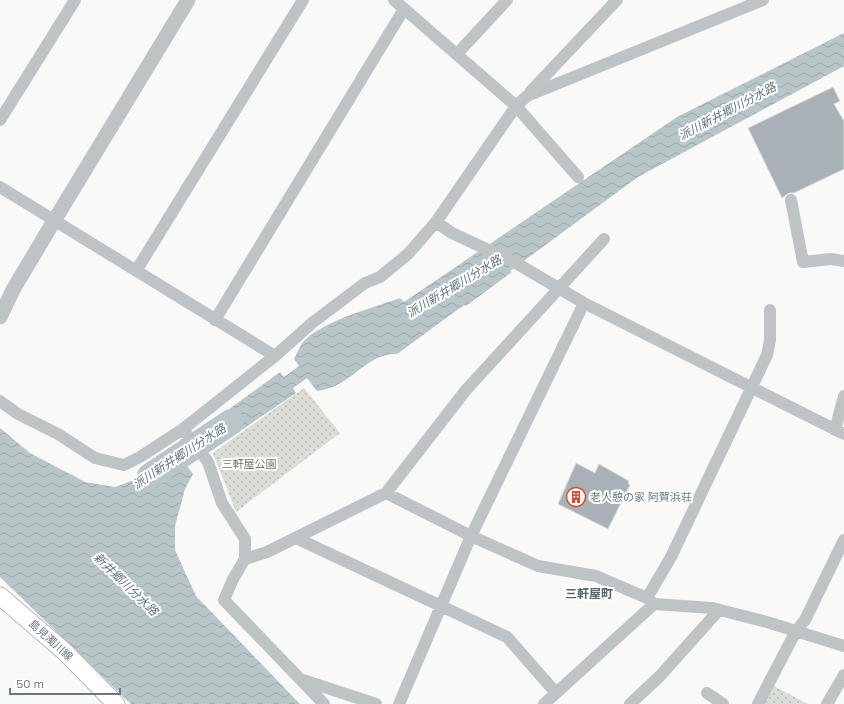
<svg xmlns="http://www.w3.org/2000/svg" width="844" height="704" viewBox="0 0 844 704" font-family="Mulish,'Noto Sans JP',sans-serif">
<defs>
<pattern id="grass-dots" width="8" height="8" patternUnits="userSpaceOnUse"><rect width="8" height="8" fill="#daded6"/><path d="M2 2h.1M6 6h.1" fill="none" stroke="#b5b9b3" stroke-width="1.8" stroke-linecap="round"/></pattern>
<pattern id="water-waves" width="16" height="10" patternUnits="userSpaceOnUse"><rect width="16" height="10" fill="#b9c6c9"/><path d="M0 5q4-4 8 0t8 0" fill="none" stroke="#9aa6a8"/></pattern>
</defs>
<rect width="100%" height="100%" fill="#f9f9f7"/>
<path fill="url(#grass-dots)" d="M 304,388 L 340,433 L 236,512 L 213,453 Z
M 774,686 L 808,704 L 764,704 Z"/>
<path fill="url(#water-waves)" d="M 844,33 L 844,66 L 638,177 L 510,271 L 512,272 L 466,306 L 464,305 L 397,354 C 365,353 352,387 317,391 L 307,378 L 293,388 L 296,393 L 209,452 L 196,433 L 280,372 L 284,377 L 299,366 L 294,359 C 297,353 300,345 305,340 C 326,320 372,308 400,298 L 404,302 L 677,117 Z
M 0,428 L 30,453 L 85,482 L 115,487 L 137,479 L 176,452 L 193,474 L 185,489 L 175,526 L 175,550 L 196,596 L 300,704 L 131,704 L 0,577 Z"/>
<g fill="none" stroke-linecap="round" stroke-linejoin="round">
<path stroke="#b9c6c9" stroke-width="26" d="M 150,476 L 231,422"/>
</g>
<path fill="#a8b2b6" stroke="#dbdbd9" d="M 833,87 L 840,101 L 834,104 L 844,121 L 844,169 L 794,193 L 789,193 L 782,198 L 748,128 Z
M 576,463 L 595,473 L 599,464 L 629,481 L 628,484 L 630,485 L 608,529 L 558,504 Z"/>
<g fill="none" stroke-linecap="round" stroke-linejoin="round">
<defs>
<path id="secondary" d="M 0,596 L 65,652 L 116,704"/>
</defs>
<use href="#secondary" stroke="#b3babd" stroke-width="19"/>
<path stroke="#bec4c6" stroke-width="12" d="M 394,0 L 516,106 L 578,177
M 457,54 L 507,0
M 530,92 L 617,0
M 0,120 L 75,0
M 0,187 L 275,356
M 791,200 L 803,262 L 831,259 L 844,261
M 436,222 L 452,233 L 516,263 L 584,303 L 844,434
M 136,271 L 303,0
M 215,320 L 404,9
M 0,401 L 18,414 L 58,434 L 95,458 L 124,465 L 140,457 L 183,429 L 275,356 L 312,323 L 365,283 L 380,277 L 408,254 L 436,222 L 516,106 L 527,96 L 763,0
M 183,429 L 208,462 L 222,503 L 245,539 L 245,559 L 233,579 L 224,600 L 324,704
M 835,430 L 844,396
M 386,493 L 466,390 L 604,239
M 296,538 L 507,637 L 556,693
M 245,559 L 267,552 L 386,493 L 471,536 L 538,566 L 596,576 L 647,598 L 654,604
M 647,598 L 671,557 L 767,355 L 770,340 L 770,310
M 303,680 L 376,704
M 707,693 L 723,704
M 399,704 L 471,536 L 584,303
M 544,704 L 654,604 L 712,608 L 767,622 L 844,646
M 630,704 L 660,676 L 719,610
M 758,704 L 796,631 L 805,620 L 844,540
M 827,704 L 844,675"/>
<path stroke="#bec4c6" stroke-width="15" d="M 0,317 L 14,288 L 54,221 L 188,0"/>
<use href="#secondary" stroke="#fff" stroke-width="17"/>
</g>
<defs>
<symbol id="building-ring" viewBox="-11 -11 22 22"><circle r="9.5" fill="#fff" stroke="#db4a35" stroke-width="1.5"/><path d="M-4-6H4V6H1V3H-1V6H-4ZM-2.5-4.3h1.7v1.8h-1.7ZM.8-4.3h1.7v1.8H.8ZM-2.5-1h1.7V.8h-1.7ZM.8-1h1.7V.8H.8Z" fill="#db4a35"/></symbol>
</defs>
<g fill-rule="evenodd">
<use href="#building-ring" x="565" y="486" width="22" height="22"/>
</g>
<g text-anchor="middle" dominant-baseline="central" stroke-width="4" stroke-linejoin="round" paint-order="stroke">
<g font-size="11" fill="#6a7964" stroke="#fff">
<text x="249" y="464">三軒屋公園</text>
</g>
<g font-size="11" fill="#667880" stroke="#fff" text-anchor="start">
<text x="590" y="497">老人憩の家 阿賀浜荘</text>
</g>
<g font-size="11" fill="#667880" stroke="#fff">
<text transform="translate(51 640) rotate(42)">島見濁川線</text>
</g>
<g font-size="12" font-style="italic" fill="#60767a" stroke="#fff">
<text transform="translate(727 111) rotate(-28)">派川新井郷川分水路</text>
<text transform="translate(454 286) rotate(-31)">派川新井郷川分水路</text>
<text transform="translate(179 456) rotate(-33)">派川新井郷川分水路</text>
<text transform="translate(126 584) rotate(44)">新井郷川分水路</text>
</g>
<g font-size="12" font-weight="bold" fill="#57656c" stroke="#fff">
<text x="589" y="593">三軒屋町</text>
</g>
</g>
<path d="M10 688v6h110v-6" fill="none" stroke="#667880" stroke-width="2"/>
<text x="16" y="688" font-size="12" fill="#667880" stroke="#ffffff" stroke-width="3" paint-order="stroke">50 m</text>
</svg>
